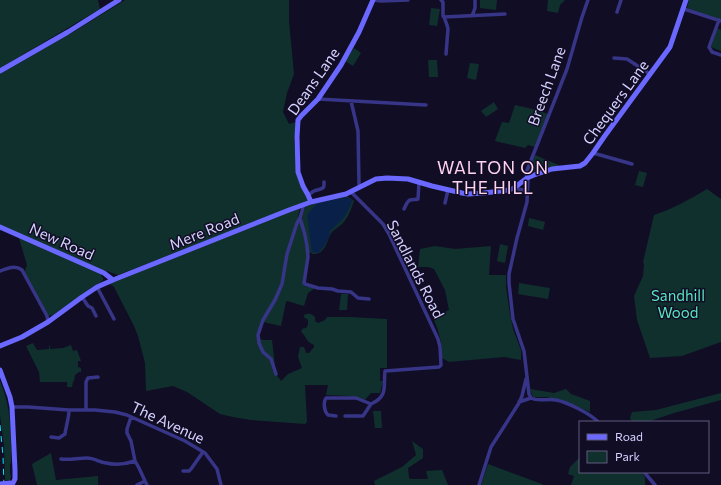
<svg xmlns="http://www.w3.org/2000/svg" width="721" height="485" viewBox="0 0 721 485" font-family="Commissioner,sans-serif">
<rect width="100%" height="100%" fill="#110d25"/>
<path fill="#10302e" d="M 0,0 L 98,0 L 100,9 L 0,68 Z
M 125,0 L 289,0 L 289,21 L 294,74 L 287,93 L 283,112 L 289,124 L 296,122 L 294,140 L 296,171 L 308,199 L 308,201 L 118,275 L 104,270 L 101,275 L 103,278 L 103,280 L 101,282 L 92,287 L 53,315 L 47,316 L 24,273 L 27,265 L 18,235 L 3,229 L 0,231 L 0,74 L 75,31 Z
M 480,0 L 497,0 L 496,10 L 480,8 Z
M 548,0 L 565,0 L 560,5 L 558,13 L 547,11 Z
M 689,0 L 721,0 L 721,20 L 687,8 Z
M 431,8 L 440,9 L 437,26 L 429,25 Z
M 717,28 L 721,30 L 721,51 L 711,47 Z
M 354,48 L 361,53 L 353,66 L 345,61 Z
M 428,60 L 437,60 L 438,77 L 429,77 Z
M 470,63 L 479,64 L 476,80 L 467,78 Z
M 494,102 L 498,109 L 486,117 L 481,111 Z
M 515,105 L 537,110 L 548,114 L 535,147 L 528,145 L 525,148 L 495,141 L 502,122 L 509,123 Z
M 535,155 L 561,166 L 545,168 L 531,173 L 529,171 Z
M 639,171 L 647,173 L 643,187 L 635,185 Z
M 707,189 L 721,199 L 721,342 L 682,356 L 650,358 L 637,320 L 634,296 L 643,276 L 644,264 L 643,262 L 654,215 C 673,209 690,199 707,189 Z
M 347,196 L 354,201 C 351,209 349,217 342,224 C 339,227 335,229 332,232 C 326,240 327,255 312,254 L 311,252 L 307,257 L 303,281 L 304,286 L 315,288 L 308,293 L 304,306 L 287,301 L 286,302 L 281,326 L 263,322 L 258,335 L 262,340 L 272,340 L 276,374 L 281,381 L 288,374 L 302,368 L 298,357 L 300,347 L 304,347 L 306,353 L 309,353 L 314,347 L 314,345 C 304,340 308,338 301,332 L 302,329 L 306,328 L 308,325 L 308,320 L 304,317 L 304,315 C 308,313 311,313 315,317 L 315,321 L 318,323 L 325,320 L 327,317 L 349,317 L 387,319 L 387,368 L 380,368 L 380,381 L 383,381 L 380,393 L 371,393 L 365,400 L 350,396 L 326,395 L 328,385 L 305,385 L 307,422 L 305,424 L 251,420 L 233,417 L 220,414 L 187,392 L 173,386 L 146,391 L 145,363 L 138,336 L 134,326 L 114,287 L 112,285 L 109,284 L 300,208 L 298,216 L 303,225 L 302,215 L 306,206 Z
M 529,218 L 545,222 L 543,230 L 528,226 Z
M 500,244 L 508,246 L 505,263 L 497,261 Z
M 435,246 L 455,249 L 491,246 L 489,275 L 506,275 L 506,287 L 510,314 L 513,329 L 521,350 L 521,360 L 504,357 L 449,362 L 442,358 C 442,342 439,331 433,318 L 449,310 L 445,290 L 434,269 L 428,267 L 418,267 L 420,249 Z
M 519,283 L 550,288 L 548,299 L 518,294 Z
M 341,294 L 348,294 L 347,310 L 339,310 Z
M 33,343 L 37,350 L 49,349 L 49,346 L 50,345 L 50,349 L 63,348 L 71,345 L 73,351 L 77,350 L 81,361 L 78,361 L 78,367 L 81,368 L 81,372 L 79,372 L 75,375 L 74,381 L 73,382 L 72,387 L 67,387 L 67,382 L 40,382 L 39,372 L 26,346 Z
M 0,381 C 11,406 11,430 11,457 L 11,462 L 10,464 L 10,473 L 11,476 L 10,480 L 5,480 L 4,446 L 0,415 Z
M 530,389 L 554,393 L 566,389 L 571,394 L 590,401 L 590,412 L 561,400 L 547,397 L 533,397 Z
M 721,393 L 721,400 L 674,413 L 650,421 L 632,422 L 630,418 L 632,412 L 656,410 Z
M 373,411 L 381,411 L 382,428 L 375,428 Z
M 412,441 L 423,449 L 423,458 L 408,468 L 409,478 L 411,479 L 428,479 L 426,471 L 442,470 L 448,485 L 375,485 L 374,481 L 402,467 L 416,455 Z
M 51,453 L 56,480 L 98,476 L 98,485 L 37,485 L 32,464 Z
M 580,457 L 580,472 L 641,472 L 645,477 L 645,485 L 571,485 L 574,476 L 568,474 L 570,467 Z
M 488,464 L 542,484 L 543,485 L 481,485 Z"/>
<path fill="#092149" d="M 346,197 L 351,199 L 352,201 L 348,211 L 342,220 L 330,231 L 329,237 L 324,246 L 318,253 L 312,252 L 307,215 L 311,210 L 317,203 Z"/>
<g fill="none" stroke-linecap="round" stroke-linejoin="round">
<path stroke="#373587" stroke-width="3.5" d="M 374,0 L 381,1 L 408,0
M 441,0 L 443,2 L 443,16 L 444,17 L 505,14
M 684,9 L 721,21
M 617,12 L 621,0
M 472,16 L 475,8 L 475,0
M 444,17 L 447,25 L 448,29 L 446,54
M 719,20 L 709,47 L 712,52 L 721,55
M 614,58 L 627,59 L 650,74
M 318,99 L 426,105
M 351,101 L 358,131 L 359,184 L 360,187
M 593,153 L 632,164
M 514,188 L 527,191
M 308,195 C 310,194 312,192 314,191 C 320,188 325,191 324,182
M 445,203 L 448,190
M 304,204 L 300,218 L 305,235 L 307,246 L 308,257 L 304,283 L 305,284 L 318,288 L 332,289 L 338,291 L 351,292 L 358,298 L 369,299
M 404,209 C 405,207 407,201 410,200 C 413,199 415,200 418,199 L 419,182
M 0,271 C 8,268 15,265 22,270 L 47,316 L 48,322
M 97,287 L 114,319
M 82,297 L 88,306 L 92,308 L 96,316
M 276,374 L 271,359 L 263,352 L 259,343 L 258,335 L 263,320 L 275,300 L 282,284 L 287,254 L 297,223 L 300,218
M 531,398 L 529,394 L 524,351 L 513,319 L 509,283 L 509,274 L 517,238 L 527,202 L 528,181 L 526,173 L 567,69 L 582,17 L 588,0
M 531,398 C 539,402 548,398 556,400 C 567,402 591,414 598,422
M 519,402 L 531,398
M 12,407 L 28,407 L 69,410 L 95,410 L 115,412 L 127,415 L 185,441 L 205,453 L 217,469 L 221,485
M 86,410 L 86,382 L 88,378 L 98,377
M 336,416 L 328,415 C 324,411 323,402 326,398 L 356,398 L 371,404 C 389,396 383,385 385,371 L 439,367 L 441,365 L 440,347 L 438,339 L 389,234 L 383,224 L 351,192
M 345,416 L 363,416 L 371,404
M 131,417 L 127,429 L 127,433 L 131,441 L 135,461 L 139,468 L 145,481 L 147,485
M 51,437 L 59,438 L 65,434 C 66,426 69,418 69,410
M 61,459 C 70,460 78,458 87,458 C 94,458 99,462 106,463 C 115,465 126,464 135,461
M 183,471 L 189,471 L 191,469 L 203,452
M 644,472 L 655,485
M 137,485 L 145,481
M 479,485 L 491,447 L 519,403 L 522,396 L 526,379"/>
<path stroke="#6a68ff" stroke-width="5" d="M 0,71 L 68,32 L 119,0
M 311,202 L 308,195 L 303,186 L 298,172 L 297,137 L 298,120 L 301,116 L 318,99 L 341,65 L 359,32 L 373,0
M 0,227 L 104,273 L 113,280
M 0,346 L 22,337 L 48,322 L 82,297 L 97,287 L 113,280 L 289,210 L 311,202 L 346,194 L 376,179 L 387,178 L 408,179 L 432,186 L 462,193 L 468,194 L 484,193 L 509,190 L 514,188 L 527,178 L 534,175 L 552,169 L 580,166 L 585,163 L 593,153 L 604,137 L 612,126 L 670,47 L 686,0
M 0,370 L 10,397 L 12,407 L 15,470 L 15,479 L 13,483"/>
<path stroke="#00e7fc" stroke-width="1" stroke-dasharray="6 5" stroke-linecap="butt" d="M 0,425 L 3,456 L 4,485"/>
<path stroke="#6a68ff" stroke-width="5" d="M 0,484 L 10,483"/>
</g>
<g text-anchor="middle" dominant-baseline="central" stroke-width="3" stroke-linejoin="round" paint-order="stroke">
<g font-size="15" fill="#d6d1ff" stroke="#110d25">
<text transform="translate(313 81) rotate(-55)">Deans Lane</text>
<text transform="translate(546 86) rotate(-70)">Breech Lane</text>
<text transform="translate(615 102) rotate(-54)">Chequers Lane</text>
<text transform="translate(204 231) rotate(-22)">Mere Road</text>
<text transform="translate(62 241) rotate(24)">New Road</text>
<text transform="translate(416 269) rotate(63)">Sandlands Road</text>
<text transform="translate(168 422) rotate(25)">The Avenue</text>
</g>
<g font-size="15" fill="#56e7c0" stroke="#110d25">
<text x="678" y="295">Sandhill<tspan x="678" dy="17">Wood</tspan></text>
</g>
<g font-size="17" letter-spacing="1" fill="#ffd3f0" stroke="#110d25">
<text x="493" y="167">WALTON ON<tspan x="493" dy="20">THE HILL</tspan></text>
</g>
</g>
<rect x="579" y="421" width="130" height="52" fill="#110d25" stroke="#605b7c"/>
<rect x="587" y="434" width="20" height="6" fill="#6a68ff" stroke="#605b7c"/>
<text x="615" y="441" font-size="12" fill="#d6d1ff">Road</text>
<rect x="587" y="451" width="20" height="12" fill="#10302e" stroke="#605b7c"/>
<text x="615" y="461" font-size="12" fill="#d6d1ff">Park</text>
</svg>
